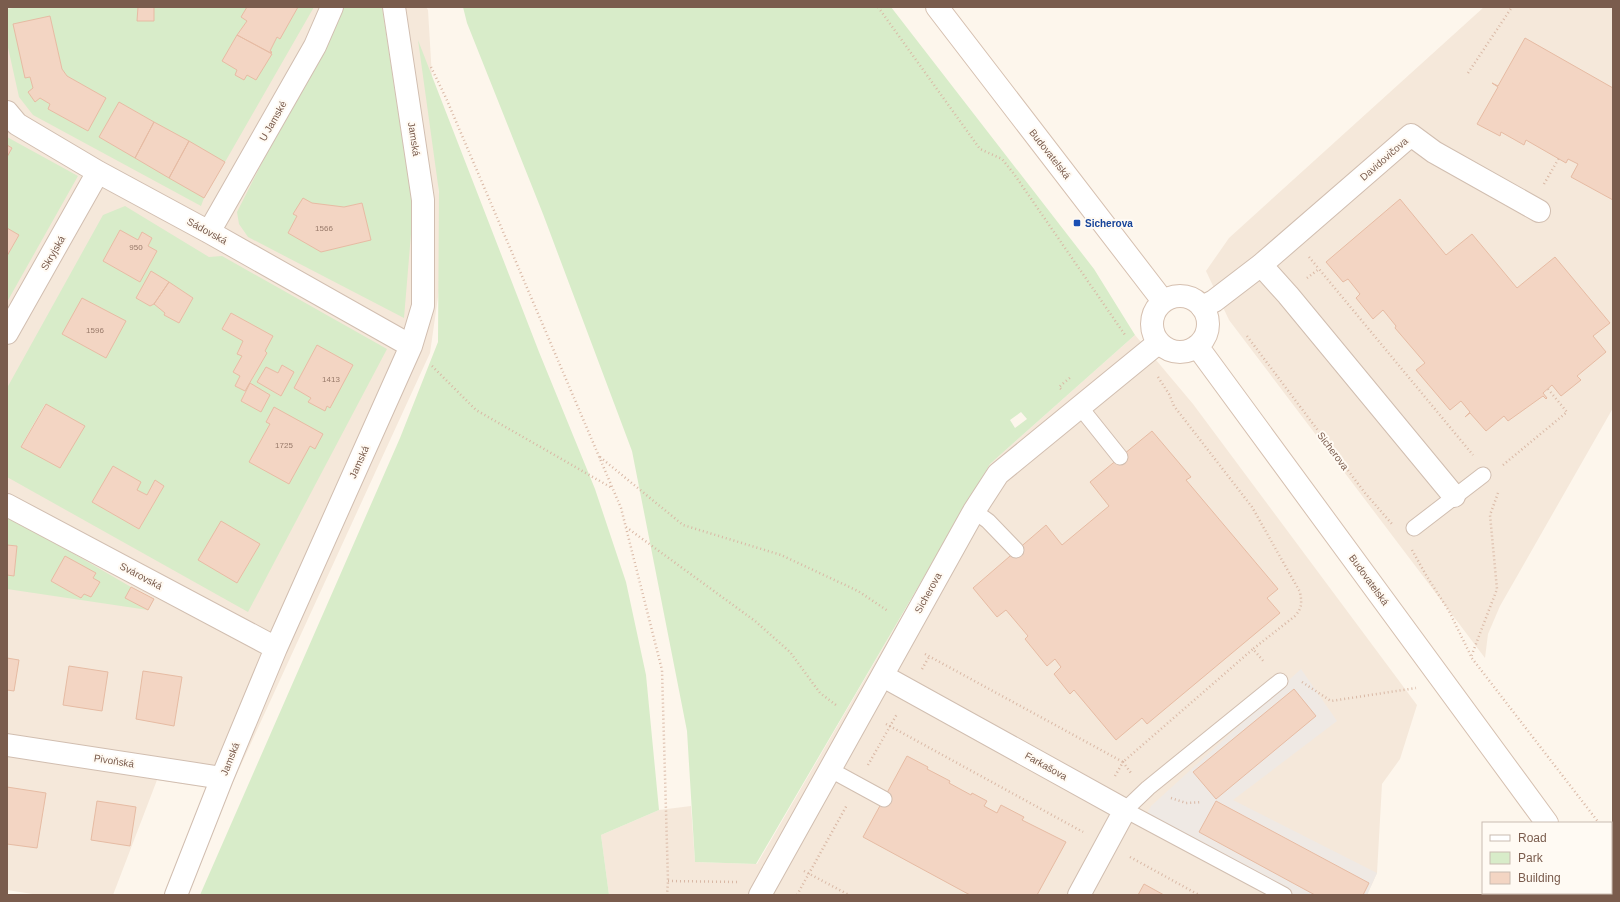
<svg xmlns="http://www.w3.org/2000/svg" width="1620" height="902" viewBox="0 0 1620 902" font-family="Helvetica,sans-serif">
<rect width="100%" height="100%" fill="#fdf6ec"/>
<path fill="#f5e8da" d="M 7,7 L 426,7 L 428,10 L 443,262 L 430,353 L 229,791 L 157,780 L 113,895 L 39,895 L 7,890 Z
M 1484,7 L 1613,7 L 1613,408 L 1500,606 L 1488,634 L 1485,658 L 1229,320 L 1206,271 L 1229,238 Z
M 1135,335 L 1193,404 L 1417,705 L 1400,759 L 1382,784 L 1377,873 L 1367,895 L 609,895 L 601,835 L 659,810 L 691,806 L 695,862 L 757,864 L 990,464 Z"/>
<path fill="#efe9e4" d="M 1301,669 L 1337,721 L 1233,800 L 1377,873 L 1367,895 L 1266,895 L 1140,826 L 1151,806 Z"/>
<path fill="#d8ecc9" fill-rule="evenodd" d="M 19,7 L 138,7 L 137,20 L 153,21 L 154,7 L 247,7 L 241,17 L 247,21 L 238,33 L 222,61 L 237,70 L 235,75 L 244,80 L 247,75 L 256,80 L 272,54 L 270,51 L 277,37 L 280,39 L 298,7 L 314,7 L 225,162 L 119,102 L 99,137 L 204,198 L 201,206 L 33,115 L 19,97 L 7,43 L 7,9 ZM 50,16 L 62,69 L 67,76 L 106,98 L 88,131 L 48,109 L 50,104 L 40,98 L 33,88 L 14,25 Z
M 341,7 L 382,7 L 413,210 L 404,318 L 248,237 L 239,224 L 237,212 ZM 303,198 L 312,203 L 344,207 L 362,203 L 371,240 L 321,252 L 288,233 L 297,216 L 294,214 Z
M 463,7 L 891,7 L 1094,269 L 1135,335 L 990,464 L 756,864 L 695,862 L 687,731 L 632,451 L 543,214 L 467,23 ZM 1021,412 L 1027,419 L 1015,428 L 1010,420 Z
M 418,40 L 539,352 L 595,489 L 626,582 L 646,675 L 659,810 L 601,835 L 609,895 L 200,895 L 400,438 L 438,342 L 439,192 Z
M 7,137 L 78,176 L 7,302 L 7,256 L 19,235 L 7,228 L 7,157 L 12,148 L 7,145 Z
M 125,206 L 209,257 L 222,256 L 387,349 L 248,612 L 7,477 L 7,388 L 103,215 ZM 120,230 L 138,240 L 142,232 L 152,238 L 148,246 L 157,251 L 140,282 L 103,261 ZM 151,271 L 193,298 L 179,323 L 164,315 L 165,313 L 154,304 L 150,306 L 136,298 ZM 82,298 L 125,321 L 106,358 L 62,334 ZM 231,313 L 272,336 L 265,351 L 267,353 L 250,383 L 270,395 L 261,412 L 241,401 L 245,391 L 235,386 L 240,376 L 233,372 L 242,356 L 237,353 L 243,341 L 222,329 ZM 317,345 L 353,365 L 330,407 L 327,406 L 325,410 L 309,401 L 311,398 L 294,388 ZM 282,365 L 294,372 L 280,396 L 258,382 L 266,367 L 278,373 ZM 45,404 L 84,426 L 60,468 L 21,446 ZM 274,407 L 314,449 L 310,446 L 289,483 L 249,462 L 270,424 L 266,421 ZM 113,466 L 141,482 L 137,490 L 147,495 L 155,481 L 164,486 L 139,529 L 92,502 ZM 221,522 L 260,544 L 237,583 L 198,560 Z
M 7,515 L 131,587 L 125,598 L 148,610 L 7,589 L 7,575 L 14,576 L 17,546 L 7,545 ZM 65,556 L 96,573 L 93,578 L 100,583 L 91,597 L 84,594 L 81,598 L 51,581 Z"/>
<path fill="#f3d5c3" stroke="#e6bba3" d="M 138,7 L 154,7 L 154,21 L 137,21 Z
M 247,7 L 298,7 L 280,39 L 277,37 L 270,51 L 272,52 L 271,53 L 237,35 L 247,21 L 241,17 Z
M 50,16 L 62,69 L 67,76 L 106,98 L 88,131 L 48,109 L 50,104 L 40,98 L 35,102 L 28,92 L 33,88 L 30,77 L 25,78 L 13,24 Z
M 237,35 L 272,54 L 256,80 L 247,75 L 244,80 L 235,75 L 237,70 L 222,61 Z
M 1525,38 L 1613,88 L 1613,200 L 1571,177 L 1578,164 L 1568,159 L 1566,163 L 1526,140 L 1524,145 L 1501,132 L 1500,136 L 1477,124 L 1498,87 L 1492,83 L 1498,86 Z
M 119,102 L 154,122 L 135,158 L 99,137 Z
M 154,122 L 189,141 L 169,178 L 135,158 Z
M 189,141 L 225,162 L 204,198 L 169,178 Z
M 7,145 L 12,148 L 7,157 Z
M 303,198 L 312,203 L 344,207 L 362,203 L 371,240 L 321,252 L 288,233 L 297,216 L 293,214 Z
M 1400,199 L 1446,255 L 1472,234 L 1517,288 L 1555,257 L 1610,323 L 1593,336 L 1606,352 L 1577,376 L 1581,380 L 1561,396 L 1552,385 L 1543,393 L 1547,398 L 1546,399 L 1543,396 L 1508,421 L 1504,416 L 1486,431 L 1470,413 L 1465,417 L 1470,412 L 1461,401 L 1450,410 L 1416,370 L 1425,363 L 1395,328 L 1396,326 L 1383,310 L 1373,319 L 1356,298 L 1360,294 L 1348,279 L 1343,282 L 1326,262 Z
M 7,228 L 19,235 L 7,256 Z
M 120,230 L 138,240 L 142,232 L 152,238 L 148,246 L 157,251 L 140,282 L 103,261 Z
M 151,271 L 169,282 L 154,304 L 150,306 L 136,298 Z
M 169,282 L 193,298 L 179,323 L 164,315 L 165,313 L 154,304 Z
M 82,298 L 126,321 L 106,358 L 62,334 Z
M 231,313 L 273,336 L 265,351 L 267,353 L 245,391 L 235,386 L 240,376 L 233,372 L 242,356 L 237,354 L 243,341 L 222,329 Z
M 317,345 L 353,365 L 330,408 L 327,406 L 325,411 L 308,402 L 311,398 L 294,388 Z
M 282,365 L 294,372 L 281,396 L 257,382 L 266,367 L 278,373 Z
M 250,383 L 270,395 L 261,412 L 241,401 Z
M 46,404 L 85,426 L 60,468 L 21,447 Z
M 274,407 L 323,434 L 315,449 L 310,446 L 289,484 L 249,462 L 270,424 L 266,422 Z
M 1152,431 L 1191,477 L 1186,480 L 1278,589 L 1267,598 L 1280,613 L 1147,724 L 1142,718 L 1116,740 L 1074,690 L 1070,694 L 1054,674 L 1061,667 L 1055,659 L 1047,666 L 1025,639 L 1028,636 L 1006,610 L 997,617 L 973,588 L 1046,525 L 1062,545 L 1109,506 L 1090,482 Z
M 113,466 L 141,482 L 137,490 L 147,495 L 155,480 L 164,486 L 139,529 L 92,502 Z
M 221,521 L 260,544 L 237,583 L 198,560 Z
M 7,545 L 17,546 L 14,576 L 7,575 Z
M 65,556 L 96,573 L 93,578 L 100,582 L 91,597 L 84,594 L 81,598 L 51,581 Z
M 131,587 L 154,599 L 148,610 L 125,598 Z
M 7,658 L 19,660 L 14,691 L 7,690 Z
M 69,666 L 108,672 L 102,711 L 63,705 Z
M 143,671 L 182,677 L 174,726 L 136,719 Z
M 1294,689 L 1316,716 L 1216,799 L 1193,772 Z
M 907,756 L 928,767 L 927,769 L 950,781 L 949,783 L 971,795 L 972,793 L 987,801 L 984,806 L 997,813 L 1001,805 L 1024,817 L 1022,820 L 1066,842 L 1037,895 L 970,895 L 863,837 Z
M 7,787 L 46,793 L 37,848 L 7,844 Z
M 97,801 L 136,807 L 130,846 L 91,840 Z
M 1216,801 L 1369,883 L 1363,895 L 1315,895 L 1199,832 Z
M 1144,884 L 1164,895 L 1138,895 Z"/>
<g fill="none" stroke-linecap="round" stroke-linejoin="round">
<defs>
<path id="lane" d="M 1080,407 L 1120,457
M 974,511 L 988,521 L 1016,550
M 1414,528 L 1483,475
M 1280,681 L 1148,788 L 1125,810 L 1284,895
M 829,769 L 884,799"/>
<path id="street" d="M 7,112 L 17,124 L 98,172 L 209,232 L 411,346
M 209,232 L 315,46 L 332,7
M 1261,265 L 1288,295 L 1454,496
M 1202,307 L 1214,301 L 1261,265 L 1411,135 L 1434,152 L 1539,211
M 7,333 L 98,172
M 7,505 L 276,648
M 883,676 L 1125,810 L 1079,895
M 7,745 L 222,778
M 176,895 L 222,778 L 276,648 L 411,346 L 423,306 L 423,200 L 394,7
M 760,895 L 974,511 L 998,474 L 1158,343"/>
<path id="secondary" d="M 937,7 L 1163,301
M1152 324a28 28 0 1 1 56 0a28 28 0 1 1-56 0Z
M 1197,346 L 1547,823
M 1608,893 L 1609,895"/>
</defs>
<use href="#lane" stroke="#d1beb0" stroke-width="17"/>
<use href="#street" stroke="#d1beb0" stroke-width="24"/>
<use href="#secondary" stroke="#d6c0b0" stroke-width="24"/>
<path stroke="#d9b8a5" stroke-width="2.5" stroke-dasharray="1 3" stroke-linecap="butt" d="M 878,7 L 980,149 L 1002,159 L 1014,174 L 1125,335 L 1124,336
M 431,67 L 446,98 L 621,508 L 662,670 L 668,881 L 667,895
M 1468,73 L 1512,7
M 1544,184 L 1559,158
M 1309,257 L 1319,269
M 1307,278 L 1319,269 L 1473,455
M 1247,336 L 1365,493 L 1392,524
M 432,366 L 476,410 L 612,488
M 1158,377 L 1169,394 L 1174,406 L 1252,507 L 1300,592 C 1302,603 1302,608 1295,616 L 1253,649 L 1265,663
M 1061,389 L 1059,387 L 1072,376
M 600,457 L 683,525 L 781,555 L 858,591 L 888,611
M 1503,465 L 1567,412 L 1548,389
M 1498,493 L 1490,515 L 1497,589 L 1471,657 L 1599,823
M 626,527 L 755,621 L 790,652 L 820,693 L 836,705
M 1412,550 L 1426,575 L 1449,611 L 1471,656
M 925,654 L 1123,762 L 1253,649
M 922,669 L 929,657
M 1302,682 L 1331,701 L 1416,688
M 886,724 L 1083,832
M 868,765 L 897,714
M 1115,776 L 1123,762 L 1131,773
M 1171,798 L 1186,803 L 1202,802
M 1611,839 L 1613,841
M 1130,857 L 1199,895
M 804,871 L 849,895
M 668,881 L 737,882
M 1578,893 L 1579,895
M 797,895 L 847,805"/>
<use href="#lane" stroke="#fff" stroke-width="15"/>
<use href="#street" stroke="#fff" stroke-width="22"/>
<use href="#secondary" stroke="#fff" stroke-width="22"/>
</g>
<rect fill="#1a4fb4" stroke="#fffaf3" stroke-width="1.5" x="1073" y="219" width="8" height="8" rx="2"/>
<g text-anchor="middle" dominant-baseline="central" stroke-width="4" stroke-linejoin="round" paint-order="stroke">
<g font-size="8" fill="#987a6a">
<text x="324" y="228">1566</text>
<text x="136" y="247">950</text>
<text x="95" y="330">1596</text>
<text x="331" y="379">1413</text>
<text x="284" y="445">1725</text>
</g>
<g font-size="10" fill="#7a5c4d" stroke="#fffaf3">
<text transform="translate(273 121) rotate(-60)">U Jamské</text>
<text transform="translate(414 139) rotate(81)">Jamská</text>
<text transform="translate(1050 154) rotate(52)">Budovatelská</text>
<text transform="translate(1384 159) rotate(-41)">Davidovičova</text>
<text transform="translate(207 231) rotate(29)">Sádovská</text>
<text transform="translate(53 253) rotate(-60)">Skryjská</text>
<text transform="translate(1333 451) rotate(53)">Sicherova</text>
<text transform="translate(359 462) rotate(-66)">Jamská</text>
<text transform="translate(141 576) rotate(28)">Svárovská</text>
<text transform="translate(1369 580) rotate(54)">Budovatelská</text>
<text transform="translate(928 593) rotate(-61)">Sicherova</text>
<text transform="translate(230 759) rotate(-68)">Jamská</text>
<text transform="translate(114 761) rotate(9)">Pivoňská</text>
<text transform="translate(1046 766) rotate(29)">Farkašova</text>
</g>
<g font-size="10" font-weight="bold" fill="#164399" stroke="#fffaf3" text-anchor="start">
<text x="1085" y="223">Sicherova</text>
</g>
</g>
<rect width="1620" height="902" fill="none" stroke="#7a5c4d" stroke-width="16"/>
<rect x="1482" y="822" width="130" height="72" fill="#fffaf3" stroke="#cabbb1"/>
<rect x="1490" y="835" width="20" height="6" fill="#ffffff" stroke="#cabbb1"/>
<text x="1518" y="842" font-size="12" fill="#7a5c4d">Road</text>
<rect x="1490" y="852" width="20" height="12" fill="#d8ecc9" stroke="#cabbb1"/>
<text x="1518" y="862" font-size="12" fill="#7a5c4d">Park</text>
<rect x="1490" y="872" width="20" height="12" fill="#f3d5c3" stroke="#cabbb1"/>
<text x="1518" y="882" font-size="12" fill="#7a5c4d">Building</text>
</svg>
